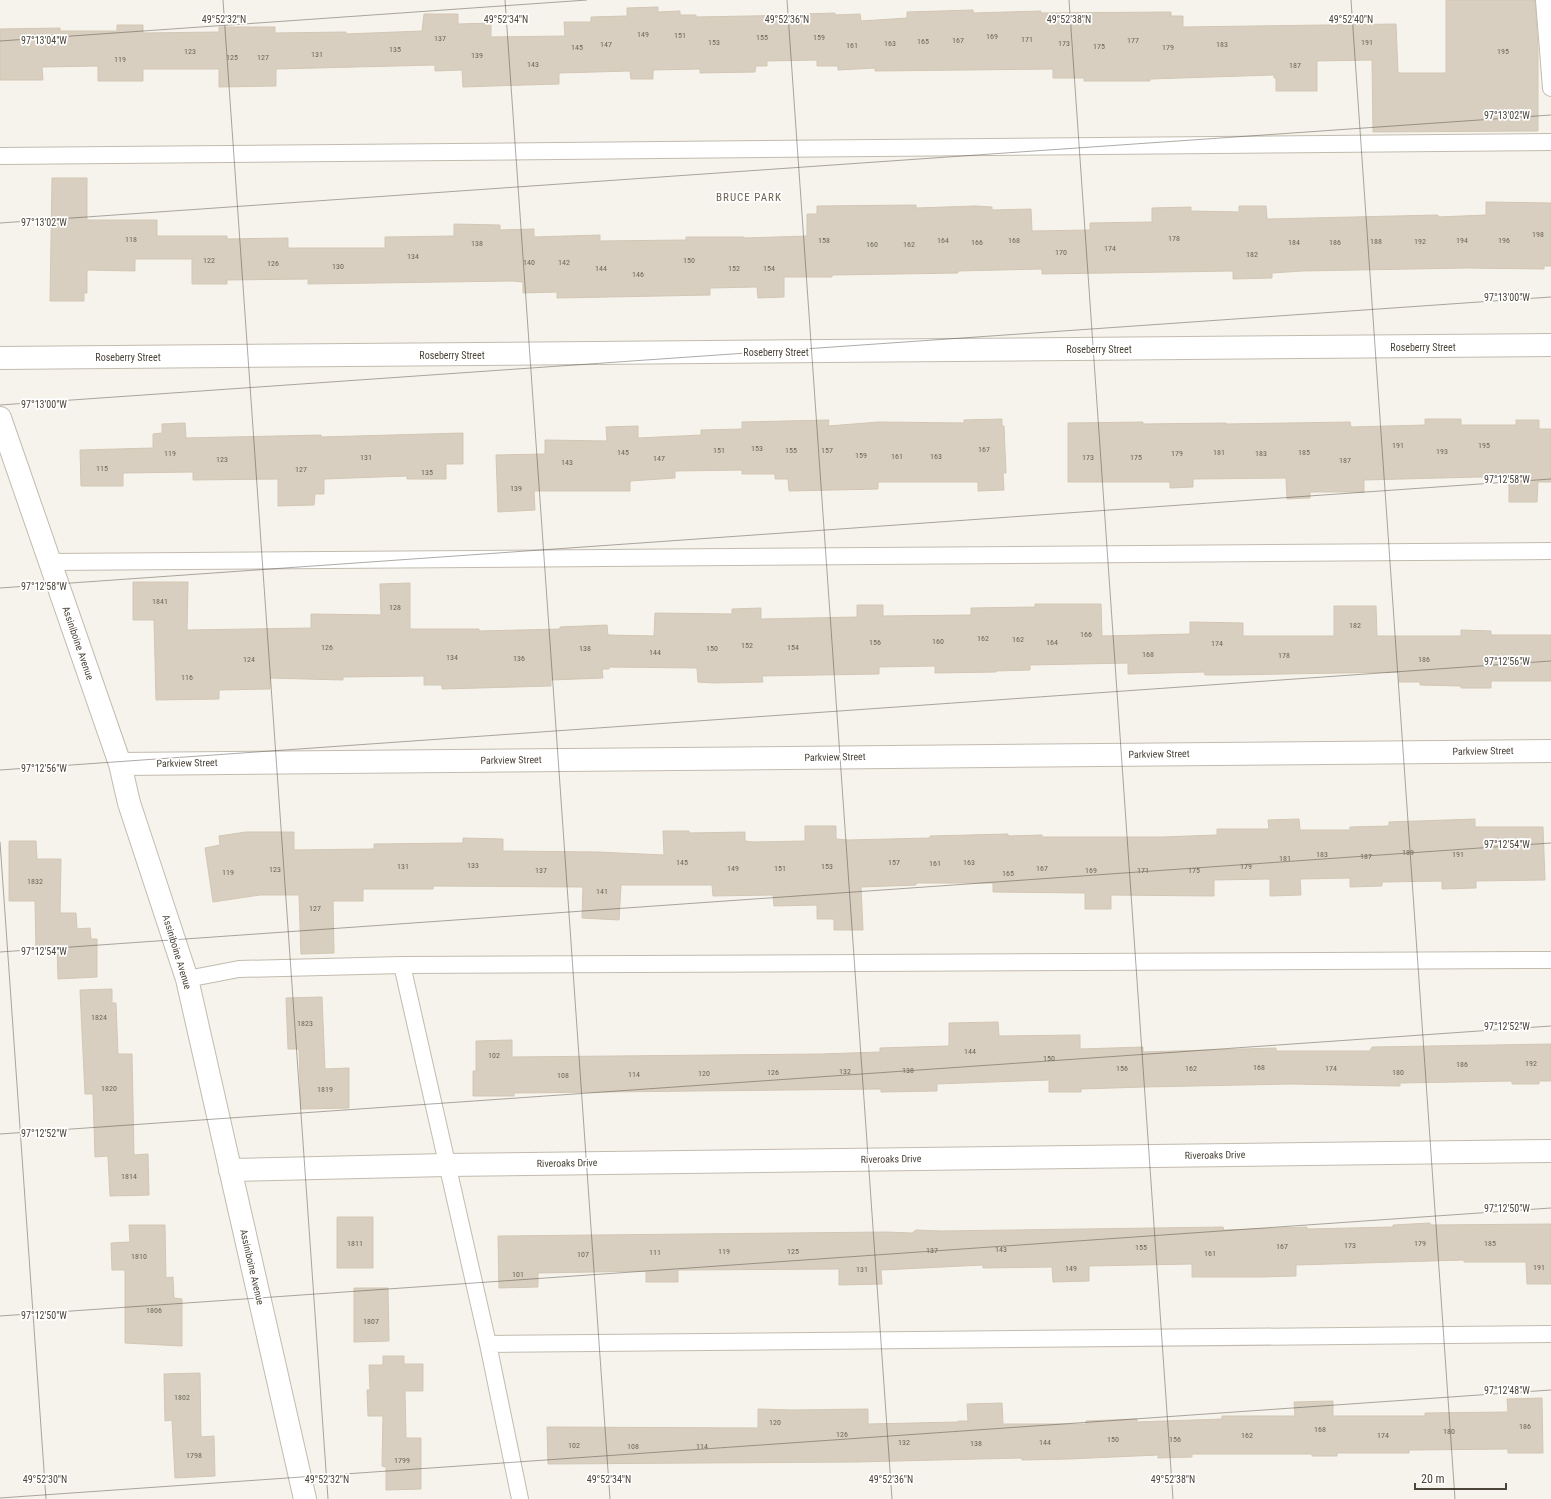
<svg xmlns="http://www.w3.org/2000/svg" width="1551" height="1499" viewBox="0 0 1551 1499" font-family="'Roboto Condensed',sans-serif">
<rect width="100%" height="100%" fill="#f6f3ec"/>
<path fill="#d8cfc1" stroke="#d3c7b4" d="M 1446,0 L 1535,0 L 1538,47 L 1538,131 L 1373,132 L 1372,60 L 1317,61 L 1317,91 L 1276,91 L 1276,78 L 1274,78 L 1274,75 L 1150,79 L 1150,81 L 1084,81 L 1084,78 L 1053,78 L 1053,69 L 875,71 L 875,68 L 838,70 L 838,66 L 817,66 L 817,60 L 767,61 L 767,66 L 756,66 L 755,72 L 700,73 L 700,69 L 653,70 L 653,79 L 631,79 L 630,71 L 559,73 L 559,84 L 492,86 L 463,87 L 462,70 L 435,71 L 435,65 L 276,69 L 276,86 L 219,87 L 219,69 L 143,69 L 143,81 L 98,81 L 98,66 L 42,67 L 43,80 L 0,80 L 0,29 L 60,28 L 60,31 L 117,31 L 117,25 L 143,25 L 143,33 L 219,32 L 219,27 L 275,27 L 275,33 L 346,32 L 346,34 L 422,31 L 424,14 L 458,14 L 458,24 L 491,23 L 491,37 L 565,36 L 564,22 L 591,22 L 591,17 L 627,16 L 627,8 L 658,7 L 658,12 L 680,11 L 680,15 L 696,15 L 696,17 L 803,15 L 803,14 L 835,13 L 835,15 L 860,14 L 861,21 L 907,18 L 907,12 L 973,10 L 973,13 L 1041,11 L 1041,13 L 1171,12 L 1171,16 L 1183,16 L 1183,27 L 1396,24 L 1398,73 L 1446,73 Z
M 52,178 L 87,178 L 87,220 L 157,220 L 157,236 L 227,236 L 227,239 L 288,238 L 288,248 L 385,248 L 385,237 L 454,236 L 454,224 L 500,225 L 500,230 L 534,229 L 534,237 L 600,235 L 600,241 L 686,240 L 686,237 L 744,237 L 744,238 L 807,236 L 807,214 L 817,214 L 817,206 L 916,205 L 916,208 L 975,206 L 992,207 L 992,210 L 1031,209 L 1032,231 L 1090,230 L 1090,223 L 1152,222 L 1152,208 L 1191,207 L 1191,211 L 1239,212 L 1239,206 L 1266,206 L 1267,219 L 1438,215 L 1438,217 L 1486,215 L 1486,202 L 1551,203 L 1551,266 L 1544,266 L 1544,269 L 1466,268 L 1302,271 L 1272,273 L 1272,278 L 1233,279 L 1233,271 L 1042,274 L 1042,269 L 958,271 L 958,273 L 832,275 L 832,277 L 784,277 L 784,297 L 758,298 L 757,287 L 710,288 L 710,295 L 557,298 L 557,292 L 523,293 L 523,282 L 513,281 L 308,284 L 308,279 L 227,280 L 227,284 L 192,284 L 192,259 L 135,259 L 135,271 L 87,270 L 87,293 L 84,293 L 84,301 L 50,301 Z
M 1002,419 L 1002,426 L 1004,426 L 1006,473 L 1003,473 L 1004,490 L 978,491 L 978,482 L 878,482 L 878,489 L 789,491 L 788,479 L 775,479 L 775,474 L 742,474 L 742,470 L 675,471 L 675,478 L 630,481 L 630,491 L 534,491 L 535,510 L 498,512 L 496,455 L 545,454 L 545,440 L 607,441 L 606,427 L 638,426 L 638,438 L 701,435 L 701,430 L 742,429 L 742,422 L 829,420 L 828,426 L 879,422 L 964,423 L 964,420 Z
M 1425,419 L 1461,419 L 1461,425 L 1516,425 L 1516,420 L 1539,420 L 1539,429 L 1551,429 L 1551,482 L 1538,482 L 1537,502 L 1509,502 L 1509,478 L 1478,477 L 1364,480 L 1364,492 L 1310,492 L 1310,498 L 1287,499 L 1286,478 L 1193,479 L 1193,487 L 1170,488 L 1170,482 L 1068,482 L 1068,423 L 1143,422 L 1143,424 L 1226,423 L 1226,424 L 1350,422 L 1351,427 L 1425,425 Z
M 185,423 L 186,438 L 321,435 L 321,437 L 463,433 L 463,464 L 446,464 L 446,479 L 407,479 L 407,476 L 324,479 L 324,494 L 315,494 L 314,505 L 278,506 L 278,479 L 193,480 L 193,472 L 123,473 L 123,486 L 81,486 L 80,450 L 153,448 L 153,434 L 162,433 L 162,424 Z
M 133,582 L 188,582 L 187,630 L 311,628 L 311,614 L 381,615 L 380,584 L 410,583 L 410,629 L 479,629 L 479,631 L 560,629 L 560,627 L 607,625 L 608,635 L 654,636 L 655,613 L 732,614 L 732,609 L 761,608 L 761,619 L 857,617 L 857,605 L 883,605 L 883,616 L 971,615 L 971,608 L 1035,607 L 1035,604 L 1101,604 L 1102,636 L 1190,634 L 1190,622 L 1243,623 L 1243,636 L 1334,636 L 1334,606 L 1376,606 L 1377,636 L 1461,636 L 1461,630 L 1491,631 L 1491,635 L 1551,635 L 1551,681 L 1491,681 L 1491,688 L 1461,688 L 1461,686 L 1420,685 L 1420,682 L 1399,682 L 1399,672 L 1228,675 L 1205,675 L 1204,672 L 1128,674 L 1128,663 L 1030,665 L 1030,670 L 996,671 L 996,672 L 935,673 L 935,666 L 879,667 L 879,674 L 762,676 L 763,682 L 713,683 L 698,682 L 697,668 L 609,667 L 609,669 L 602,669 L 603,678 L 551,680 L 551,686 L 442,689 L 442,685 L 424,685 L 424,676 L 343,677 L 343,680 L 270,678 L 270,689 L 219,690 L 219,699 L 156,700 L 154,620 L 133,620 Z
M 1299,819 L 1300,830 L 1350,830 L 1350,827 L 1389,826 L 1389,822 L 1475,819 L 1475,827 L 1543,827 L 1545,880 L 1476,881 L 1476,888 L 1442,889 L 1442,881 L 1382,882 L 1382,886 L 1350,887 L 1350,878 L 1300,879 L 1301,895 L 1270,896 L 1270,879 L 1214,880 L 1214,896 L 1111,895 L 1111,909 L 1085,909 L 1085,893 L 993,892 L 993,883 L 916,883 L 916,885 L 861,887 L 863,930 L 834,930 L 834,919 L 817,919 L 817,905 L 774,906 L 773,895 L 713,896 L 712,885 L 621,885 L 619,920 L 582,918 L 583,887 L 433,886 L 433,889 L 363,889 L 363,901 L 333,901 L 334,953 L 301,954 L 299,895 L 260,895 L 213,902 L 205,848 L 220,845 L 219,836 L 246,832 L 294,832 L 294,850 L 374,849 L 374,844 L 463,843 L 463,838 L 503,839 L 503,851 L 597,852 L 664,855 L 663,831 L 689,831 L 689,833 L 745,832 L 745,841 L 753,842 L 805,841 L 805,826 L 836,826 L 836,839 L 848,840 L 930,838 L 930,836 L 1008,834 L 1008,836 L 1042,835 L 1042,837 L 1162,837 L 1217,835 L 1217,829 L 1269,829 L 1268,820 Z
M 9,841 L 36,841 L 37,859 L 61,859 L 60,913 L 76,913 L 77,929 L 90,928 L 91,939 L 97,939 L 97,977 L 58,979 L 57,948 L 36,949 L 35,901 L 9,901 Z
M 112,989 L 112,1003 L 116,1003 L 118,1054 L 132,1054 L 134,1155 L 148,1154 L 149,1195 L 110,1196 L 108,1156 L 95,1157 L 93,1094 L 85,1094 L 80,990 Z
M 322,997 L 325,1069 L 349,1068 L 349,1108 L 301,1109 L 299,1049 L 288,1049 L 286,998 Z
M 998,1022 L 999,1036 L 1080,1035 L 1080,1049 L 1143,1047 L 1143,1052 L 1276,1048 L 1276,1051 L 1370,1051 L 1372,1047 L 1551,1044 L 1551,1081 L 1539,1081 L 1539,1084 L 1512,1084 L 1512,1081 L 1400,1083 L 1400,1086 L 1291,1084 L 1144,1087 L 1081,1089 L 1081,1092 L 1049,1092 L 1049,1080 L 937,1084 L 937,1091 L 881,1092 L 881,1089 L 514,1093 L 514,1096 L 473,1096 L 473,1071 L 476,1071 L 476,1041 L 512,1040 L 512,1057 L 821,1054 L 880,1052 L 880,1048 L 949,1046 L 949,1023 Z
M 337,1217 L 373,1217 L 373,1268 L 337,1268 Z
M 1430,1223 L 1430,1225 L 1551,1224 L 1551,1284 L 1527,1284 L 1526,1262 L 1464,1262 L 1464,1260 L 1296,1265 L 1296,1276 L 1263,1277 L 1192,1277 L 1192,1264 L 1089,1266 L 1089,1281 L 1053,1282 L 1052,1267 L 983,1268 L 983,1265 L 881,1270 L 882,1284 L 839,1285 L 839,1269 L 678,1270 L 678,1282 L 646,1282 L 646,1271 L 538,1273 L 538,1287 L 499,1288 L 498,1236 L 886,1232 L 912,1233 L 916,1230 L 941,1231 L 1223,1227 L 1224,1230 L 1307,1227 L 1307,1229 L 1393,1227 L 1393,1225 Z
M 129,1225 L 165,1225 L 166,1278 L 173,1277 L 174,1298 L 182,1299 L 182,1346 L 125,1343 L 125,1270 L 112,1270 L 111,1243 L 130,1242 Z
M 354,1288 L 388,1288 L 389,1341 L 354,1342 Z
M 383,1356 L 404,1356 L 404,1364 L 423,1364 L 423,1391 L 405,1391 L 406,1438 L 421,1438 L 421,1489 L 386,1490 L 386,1467 L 382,1466 L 383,1416 L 368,1416 L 367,1390 L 370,1390 L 369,1365 L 383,1365 Z
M 200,1373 L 201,1437 L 214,1436 L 215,1476 L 175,1478 L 172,1420 L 165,1421 L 164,1374 Z
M 1542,1398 L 1543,1453 L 1508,1453 L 1508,1449 L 1409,1450 L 1409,1453 L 1337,1453 L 1337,1456 L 1312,1456 L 1312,1454 L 1192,1454 L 1192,1457 L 1158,1458 L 1158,1455 L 1069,1459 L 1022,1460 L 1022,1458 L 856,1462 L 548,1464 L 547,1427 L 758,1428 L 758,1409 L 793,1410 L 868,1409 L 868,1424 L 958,1422 L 958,1421 L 968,1421 L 967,1404 L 1002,1403 L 1003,1424 L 1086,1424 L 1086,1421 L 1137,1419 L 1137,1422 L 1222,1419 L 1222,1416 L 1295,1416 L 1294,1402 L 1333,1401 L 1333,1416 L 1425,1416 L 1425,1413 L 1508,1412 L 1507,1399 Z"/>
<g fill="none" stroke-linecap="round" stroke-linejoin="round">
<defs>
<path id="lane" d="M 1544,0 L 1551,88
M 0,156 L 1551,142
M 50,562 L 1551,551
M 402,965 L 488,1344 L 520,1499
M 187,979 L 239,969 L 402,965 L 1551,960
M 488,1344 L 1551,1334"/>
<path id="street" d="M 0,358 L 1551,345
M 0,418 L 120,764 L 129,803 L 187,979 L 305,1499
M 120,764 L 1551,751
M 230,1170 L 446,1165 L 1551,1151"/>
</defs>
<use href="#lane" stroke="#c2bbae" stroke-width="18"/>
<use href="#street" stroke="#c2bbae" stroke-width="24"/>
<use href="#lane" stroke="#fff" stroke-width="16"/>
<use href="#street" stroke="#fff" stroke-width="22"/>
</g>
<path fill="none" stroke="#4b4439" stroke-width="1" stroke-opacity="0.45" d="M 223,0 L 328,1499M 505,0 L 610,1499M 787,0 L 892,1499M 1069,0 L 1173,1499M 1351,0 L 1455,1499M 0,41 L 587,0M 0,223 L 1551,115M 0,405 L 1551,297M 0,588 L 1551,479M 0,770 L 1551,661M 0,842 L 46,1499M 0,952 L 1551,843M 0,1134 L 1551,1026M 0,1316 L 1551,1208M 0,1498 L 1551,1390"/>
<g text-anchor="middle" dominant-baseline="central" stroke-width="3.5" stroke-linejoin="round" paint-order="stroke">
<g font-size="8" fill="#6e675b">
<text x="643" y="34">149</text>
<text x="680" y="35">151</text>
<text x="992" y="36">169</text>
<text x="762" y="37">155</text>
<text x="819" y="37">159</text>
<text x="440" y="38">137</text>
<text x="1027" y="39">171</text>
<text x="958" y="40">167</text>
<text x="1133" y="40">177</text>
<text x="923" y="41">165</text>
<text x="714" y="42">153</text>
<text x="1367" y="42">191</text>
<text x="890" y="43">163</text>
<text x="1064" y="43">173</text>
<text x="606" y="44">147</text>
<text x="1222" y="44">183</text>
<text x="852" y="45">161</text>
<text x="1099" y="46">175</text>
<text x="577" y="47">145</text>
<text x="1168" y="47">179</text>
<text x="395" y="49">135</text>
<text x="190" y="51">123</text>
<text x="1503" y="51">195</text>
<text x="317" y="54">131</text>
<text x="477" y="55">139</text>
<text x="232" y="57">125</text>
<text x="263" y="57">127</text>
<text x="120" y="59">119</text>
<text x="533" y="64">143</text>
<text x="1295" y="65">187</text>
<text x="1538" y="234">198</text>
<text x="1174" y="238">178</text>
<text x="131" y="239">118</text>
<text x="824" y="240">158</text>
<text x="943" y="240">164</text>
<text x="1014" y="240">168</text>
<text x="1462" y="240">194</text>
<text x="1504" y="240">196</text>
<text x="1376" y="241">188</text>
<text x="1420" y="241">192</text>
<text x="977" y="242">166</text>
<text x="1294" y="242">184</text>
<text x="1335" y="242">186</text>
<text x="477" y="243">138</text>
<text x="872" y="244">160</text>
<text x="909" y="244">162</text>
<text x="1110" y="248">174</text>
<text x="1061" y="252">170</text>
<text x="1252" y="254">182</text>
<text x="413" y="256">134</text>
<text x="209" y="260">122</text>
<text x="689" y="260">150</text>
<text x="529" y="262">140</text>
<text x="564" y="262">142</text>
<text x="273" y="263">126</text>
<text x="338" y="266">130</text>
<text x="601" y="268">144</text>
<text x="734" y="268">152</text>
<text x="769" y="268">154</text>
<text x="638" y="274">146</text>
<text x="1398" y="445">191</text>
<text x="1484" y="445">195</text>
<text x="757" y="448">153</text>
<text x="984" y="449">167</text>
<text x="719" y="450">151</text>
<text x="791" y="450">155</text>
<text x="827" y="450">157</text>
<text x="1442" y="451">193</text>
<text x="623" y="452">145</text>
<text x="1219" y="452">181</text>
<text x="1304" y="452">185</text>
<text x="170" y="453">119</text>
<text x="1177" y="453">179</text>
<text x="1261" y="453">183</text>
<text x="861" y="455">159</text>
<text x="897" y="456">161</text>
<text x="936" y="456">163</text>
<text x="366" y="457">131</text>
<text x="1088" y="457">173</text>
<text x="1136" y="457">175</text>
<text x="659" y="458">147</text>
<text x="222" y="459">123</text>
<text x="1345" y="460">187</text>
<text x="567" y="462">143</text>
<text x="102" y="468">115</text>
<text x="301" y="469">127</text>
<text x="427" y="472">135</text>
<text x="516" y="488">139</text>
<text x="160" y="601">1841</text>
<text x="395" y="607">128</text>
<text x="1355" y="625">182</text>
<text x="1086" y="634">166</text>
<text x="983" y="638">162</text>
<text x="1018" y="639">162</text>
<text x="938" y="641">160</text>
<text x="875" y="642">156</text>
<text x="1052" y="642">164</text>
<text x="1217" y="643">174</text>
<text x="747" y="645">152</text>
<text x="327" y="647">126</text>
<text x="793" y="647">154</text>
<text x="585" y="648">138</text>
<text x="712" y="648">150</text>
<text x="655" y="652">144</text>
<text x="1148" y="654">168</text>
<text x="1284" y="655">178</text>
<text x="452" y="657">134</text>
<text x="519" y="658">136</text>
<text x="249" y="659">124</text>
<text x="1424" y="659">186</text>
<text x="187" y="677">116</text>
<text x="1408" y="852">189</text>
<text x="1322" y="854">183</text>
<text x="1458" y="854">191</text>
<text x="1366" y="856">187</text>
<text x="1285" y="858">181</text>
<text x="682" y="862">145</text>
<text x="894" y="862">157</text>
<text x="969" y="862">163</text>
<text x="935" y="863">161</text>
<text x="473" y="865">133</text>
<text x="403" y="866">131</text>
<text x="827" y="866">153</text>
<text x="1246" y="866">179</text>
<text x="733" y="868">149</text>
<text x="780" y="868">151</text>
<text x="1042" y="868">167</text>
<text x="275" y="869">123</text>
<text x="541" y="870">137</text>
<text x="1091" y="870">169</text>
<text x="1143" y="870">171</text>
<text x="1194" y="870">175</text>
<text x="228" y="872">119</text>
<text x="1008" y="873">165</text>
<text x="35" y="881">1832</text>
<text x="602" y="891">141</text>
<text x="315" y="908">127</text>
<text x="99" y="1017">1824</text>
<text x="305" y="1023">1823</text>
<text x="970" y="1051">144</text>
<text x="494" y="1055">102</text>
<text x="1049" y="1058">150</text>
<text x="1531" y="1063">192</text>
<text x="1462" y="1064">186</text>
<text x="1259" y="1067">168</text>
<text x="1122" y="1068">156</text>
<text x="1191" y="1068">162</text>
<text x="1331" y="1068">174</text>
<text x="908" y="1070">138</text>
<text x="845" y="1071">132</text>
<text x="773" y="1072">126</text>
<text x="1398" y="1072">180</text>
<text x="704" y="1073">120</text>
<text x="634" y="1074">114</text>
<text x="563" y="1075">108</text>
<text x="109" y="1088">1820</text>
<text x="325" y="1089">1819</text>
<text x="129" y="1176">1814</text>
<text x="355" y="1243">1811</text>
<text x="1420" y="1243">179</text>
<text x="1490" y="1243">185</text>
<text x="1350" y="1245">173</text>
<text x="1282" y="1246">167</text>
<text x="1141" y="1247">155</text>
<text x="1001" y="1249">143</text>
<text x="932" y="1250">137</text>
<text x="724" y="1251">119</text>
<text x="793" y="1251">125</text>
<text x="655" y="1252">111</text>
<text x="1210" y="1253">161</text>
<text x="583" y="1254">107</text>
<text x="139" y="1256">1810</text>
<text x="1539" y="1267">191</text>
<text x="1071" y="1268">149</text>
<text x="862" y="1269">131</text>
<text x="518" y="1274">101</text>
<text x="154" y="1310">1806</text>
<text x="371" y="1321">1807</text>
<text x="182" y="1397">1802</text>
<text x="775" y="1422">120</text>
<text x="1525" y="1426">186</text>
<text x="1320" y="1429">168</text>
<text x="1449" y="1431">180</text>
<text x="842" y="1434">126</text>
<text x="1247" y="1435">162</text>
<text x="1383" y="1435">174</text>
<text x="1113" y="1439">150</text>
<text x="1175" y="1439">156</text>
<text x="904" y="1442">132</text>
<text x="1045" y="1442">144</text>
<text x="976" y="1443">138</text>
<text x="574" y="1445">102</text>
<text x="633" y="1446">108</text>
<text x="702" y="1446">114</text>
<text x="194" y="1455">1798</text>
<text x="402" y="1460">1799</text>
</g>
<g font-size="10" fill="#4b4439" stroke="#fff">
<text x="1423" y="347">Roseberry Street</text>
<text x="1099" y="349">Roseberry Street</text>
<text x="776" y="352">Roseberry Street</text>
<text x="452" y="355">Roseberry Street</text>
<text x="128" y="357">Roseberry Street</text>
<text transform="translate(78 643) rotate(71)">Assiniboine Avenue</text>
<text transform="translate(1483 751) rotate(-1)">Parkview Street</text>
<text transform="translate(1159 754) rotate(-1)">Parkview Street</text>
<text transform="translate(835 757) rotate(-1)">Parkview Street</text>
<text transform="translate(511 760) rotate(-1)">Parkview Street</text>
<text transform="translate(187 763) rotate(-1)">Parkview Street</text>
<text transform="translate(177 952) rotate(73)">Assiniboine Avenue</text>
<text transform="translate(1215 1155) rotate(-1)">Riveroaks Drive</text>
<text transform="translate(891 1159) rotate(-1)">Riveroaks Drive</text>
<text transform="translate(567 1163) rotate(-1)">Riveroaks Drive</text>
<text transform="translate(252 1267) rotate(77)">Assiniboine Avenue</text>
</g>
<g font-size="11" letter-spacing="1" fill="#6e6250" stroke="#fff">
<text x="749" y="197">BRUCE PARK</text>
</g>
</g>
<g font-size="10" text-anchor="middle" fill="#4b4439" stroke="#fff" stroke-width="3.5" stroke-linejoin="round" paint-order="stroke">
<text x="224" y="23">49°52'32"N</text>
<text x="506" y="23">49°52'34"N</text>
<text x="787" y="23">49°52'36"N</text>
<text x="1069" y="23">49°52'38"N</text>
<text x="1351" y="23">49°52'40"N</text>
<text x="44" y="44">97°13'04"W</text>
<text x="1507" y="119">97°13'02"W</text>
<text x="44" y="226">97°13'02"W</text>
<text x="1507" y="301">97°13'00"W</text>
<text x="44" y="408">97°13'00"W</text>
<text x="1507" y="483">97°12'58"W</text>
<text x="44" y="590">97°12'58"W</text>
<text x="1507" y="665">97°12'56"W</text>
<text x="44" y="772">97°12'56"W</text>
<text x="1507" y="848">97°12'54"W</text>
<text x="44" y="955">97°12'54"W</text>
<text x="1507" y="1030">97°12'52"W</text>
<text x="44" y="1137">97°12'52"W</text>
<text x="1507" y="1212">97°12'50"W</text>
<text x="44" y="1319">97°12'50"W</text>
<text x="1507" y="1394">97°12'48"W</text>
<text x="45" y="1483">49°52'30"N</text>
<text x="327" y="1483">49°52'32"N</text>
<text x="609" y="1483">49°52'34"N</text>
<text x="891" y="1483">49°52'36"N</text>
<text x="1173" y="1483">49°52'38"N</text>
</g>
<path d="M1415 1483v6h91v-6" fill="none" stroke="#4b4439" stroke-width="2"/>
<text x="1421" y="1483" font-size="12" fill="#4b4439" stroke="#ffffff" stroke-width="3" paint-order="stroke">20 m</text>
</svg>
